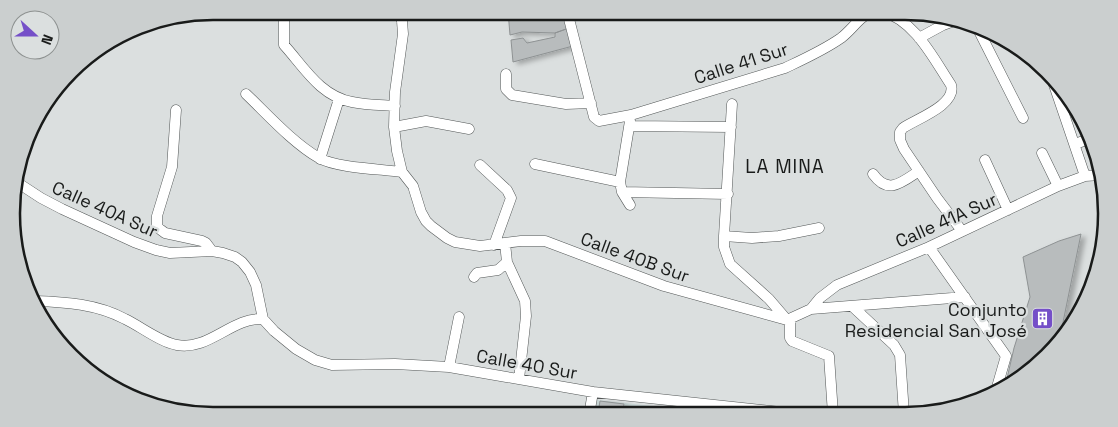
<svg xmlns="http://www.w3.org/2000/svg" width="1118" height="427" viewBox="0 0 1118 427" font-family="'Space Grotesk',sans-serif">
<defs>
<filter id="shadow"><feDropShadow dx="4.5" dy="2.5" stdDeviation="2.5" flood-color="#0004"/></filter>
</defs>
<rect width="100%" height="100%" fill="#dbdfdf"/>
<path fill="#c7d5d4" d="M 597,400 L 727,414 L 595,415 Z"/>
<path fill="#b8bcbd" stroke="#8e9293" filter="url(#shadow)" d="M 508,11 L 565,11 L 569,28 L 555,33 L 522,32 L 510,35 Z
M 569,28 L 573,46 L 513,62 L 511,40 L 523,38 L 527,43 L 555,37 L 555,33 Z
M 1081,234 L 1059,342 L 1038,366 L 1005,387 L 1014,348 L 1030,297 L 1023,257 L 1059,241 Z
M 600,401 L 624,404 L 623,410 L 619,410 L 619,413 L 606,411 L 606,408 L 599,407 Z"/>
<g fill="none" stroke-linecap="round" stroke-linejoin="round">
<defs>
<path id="street" d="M 284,11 L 284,45 C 304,67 320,96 352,102 C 366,105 381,105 395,106
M 398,11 L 402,21 L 403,34 L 395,92 L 394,127 L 397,151 L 402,172 L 413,186 L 421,212 L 426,221 L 431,226 L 447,238 L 455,242 L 480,246 L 521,241 L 545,241 L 664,286 L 787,320 L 811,309 L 965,297
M 567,11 L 594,117 L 599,121 L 631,115 L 785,68 C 804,59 824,50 841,38 C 853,29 860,15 875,11
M 881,11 C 915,20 933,58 951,85 C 957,105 916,119 903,128 L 900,132 L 900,140 L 904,149 L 937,198 L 962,231
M 978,29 L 1023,118
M 919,38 L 943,25 L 959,19
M 506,74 L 506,89 L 512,95 L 566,104 L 591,103
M 1053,82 L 1085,176
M 246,94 C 268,115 293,143 319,158 C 337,168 380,169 402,172
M 732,104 L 724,236 L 724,247 L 730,264 L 769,299 L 787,320
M 176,110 L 172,167 L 157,216 L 157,227 L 165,233 L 202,241 L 206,243 L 212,251
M 630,126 L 731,127
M 394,127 L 426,121 L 469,129
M 1075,144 L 1089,139
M 1042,153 L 1058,186
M 320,159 L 339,99
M 985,160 L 1008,210
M 535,164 L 620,182
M 480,165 L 507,190 L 511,198 L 494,245
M 873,174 C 888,195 901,183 919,171
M 15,181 L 41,198 L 62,209 L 134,242 L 156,250 L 170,253 L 212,251 L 223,253 L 235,257 L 242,262 L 250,272 L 256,285 L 263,319 L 274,331 L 296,349 L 315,360 L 332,365 L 395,364 L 449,367 L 593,392 L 799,414
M 622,192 L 728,194
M 630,205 L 622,192 L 620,182 L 630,121
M 724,236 L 752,238 L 779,236 L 819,228
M 505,243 L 507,262 L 525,301 L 526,316 L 519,379
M 929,247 L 1006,356 L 995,394
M 474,277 L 477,273 L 498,270 L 507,262
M 35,301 C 66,302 97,304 125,319 C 140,326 160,342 177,345 C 209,351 232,317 263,319
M 852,306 L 894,345 L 900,355 L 904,414
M 811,309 L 820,298 L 837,285 L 929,247 L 1058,186 L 1085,176 L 1101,175
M 790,319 L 790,338 L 792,341 L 829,356 L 833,414
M 449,367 L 459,317
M 589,415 L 593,392"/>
</defs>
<use href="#street" stroke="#535757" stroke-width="11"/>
<use href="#street" stroke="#fff" stroke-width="10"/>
</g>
<defs>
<symbol id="building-square" viewBox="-11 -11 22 22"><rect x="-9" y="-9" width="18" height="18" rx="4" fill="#754fc8" stroke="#dbdfdf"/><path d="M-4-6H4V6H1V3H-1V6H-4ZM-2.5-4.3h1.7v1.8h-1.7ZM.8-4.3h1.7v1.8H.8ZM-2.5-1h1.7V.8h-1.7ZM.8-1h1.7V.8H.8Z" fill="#fff"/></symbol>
</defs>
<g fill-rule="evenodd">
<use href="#building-square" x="1030" y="306" width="25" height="25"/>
</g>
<g text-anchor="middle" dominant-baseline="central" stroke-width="4.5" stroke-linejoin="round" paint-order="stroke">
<g font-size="18" fill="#191b1a" stroke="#dbdfdf">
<text transform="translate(741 63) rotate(-18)">Calle 41 Sur</text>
<text transform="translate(105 209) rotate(24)">Calle 40A Sur</text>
<text transform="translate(946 220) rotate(-24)">Calle 41A Sur</text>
<text transform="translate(635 257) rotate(20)">Calle 40B Sur</text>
<text transform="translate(527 364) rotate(10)">Calle 40 Sur</text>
</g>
<g font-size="18" fill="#191b1a" stroke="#dbdfdf" text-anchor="end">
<text x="1027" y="309">Conjunto<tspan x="1027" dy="21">Residencial San José</tspan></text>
</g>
<g font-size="19" letter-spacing="1" fill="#191b1a" stroke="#dbdfdf">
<text x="785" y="166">LA MINA</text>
</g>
</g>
<path d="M0 0H1118V427H0ZM213 20H905A193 193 0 0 1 1098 213V214A193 193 0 0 1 905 407H213A193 193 0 0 1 20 214V213A193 193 0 0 1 213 20Z" fill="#cbcfcf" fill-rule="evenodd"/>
<path fill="none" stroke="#191b1a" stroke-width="2.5" d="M213 20H905A193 193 0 0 1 1098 213V214A193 193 0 0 1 905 407H213A193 193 0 0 1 20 214V213A193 193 0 0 1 213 20Z"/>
<g transform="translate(35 35) rotate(111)"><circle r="24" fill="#dbdfdf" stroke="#8d9190"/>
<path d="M0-4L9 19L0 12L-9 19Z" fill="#754fc8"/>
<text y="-8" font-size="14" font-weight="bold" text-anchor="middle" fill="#191b1a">N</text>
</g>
</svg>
